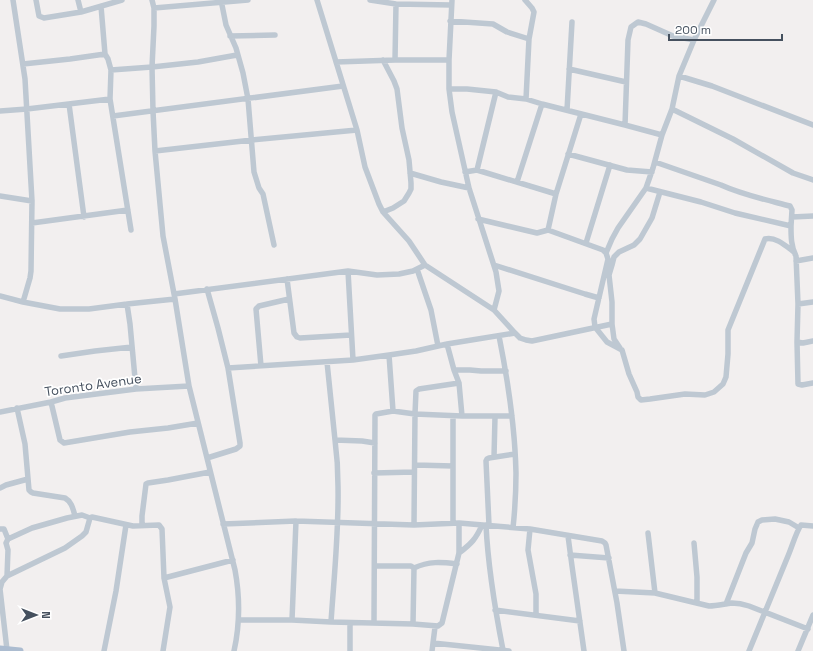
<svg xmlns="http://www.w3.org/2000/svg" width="813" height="651" viewBox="0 0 813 651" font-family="'Space Grotesk',sans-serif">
<rect width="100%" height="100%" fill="#f2efef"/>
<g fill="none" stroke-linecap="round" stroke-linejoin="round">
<path stroke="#bec8d2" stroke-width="5.5" d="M 13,0 L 25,79 L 32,201 L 31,271 L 30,278 L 23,302
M 36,0 L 39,16 L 44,18 L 81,12 L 122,0
M 78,0 L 81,12
M 152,0 L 154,8 L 154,26 L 152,67 L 153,111 L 155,151 L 163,236 L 175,299 L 189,386 L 235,570 C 240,597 240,624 234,651
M 221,0 L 226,25 L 236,48 L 243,73 L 248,99 L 254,172 L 259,188 L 263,194 L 274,245
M 317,0 L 357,130 L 365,167 L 379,204 L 383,212 L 409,241 L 425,265 L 494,310 L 515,333 L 520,338 L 526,340 L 532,341 L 612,324
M 370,0 L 396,4 L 451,5
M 452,0 L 449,60 L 449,89 L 452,112 L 469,188 L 496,272 L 499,291 L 494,310
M 525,0 L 532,8 L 534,12 L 529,39 L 526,99
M 101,6 L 105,54 L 108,59 L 111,70 L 110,99 L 131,230
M 154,8 L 248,0
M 450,21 L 493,24 L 507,32 L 529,39
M 230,36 L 275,35
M 383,60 L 394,81 L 397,89 L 402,128 L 409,160 L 411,183 L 411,189 L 409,193 L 404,201 L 393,208 L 383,212
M 395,60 L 449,60
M 336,62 L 395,60 L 396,4
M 23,64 L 70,59 L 105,54
M 569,69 L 626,82
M 111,70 L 152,67 L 198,62 L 237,55
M 679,76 L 712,86 L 813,125
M 449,89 L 467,89 L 496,92 L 508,97 L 526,99 L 542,104 L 625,125 L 662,135
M 69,104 L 84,217
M 672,109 L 733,139 L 793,173 L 813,180
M 567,110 L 572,22
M 0,111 L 27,109 L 110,99
M 581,114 L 556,194 L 548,230 L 603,250 L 606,253 L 608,259 L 594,319 L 595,327 L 607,342 L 622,350 L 629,374 L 637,392 L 638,397 L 641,400 L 650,399 L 685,394 L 705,395 L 714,392 L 723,384 L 726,377 L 728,354 L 728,330 L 765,239 C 775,236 786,246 794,252
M 113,116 L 343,86
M 625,125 L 628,40 L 631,27 L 638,22 L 646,24 L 673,36 L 694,40
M 155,151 L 252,140 L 357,130
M 568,154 L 627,170 L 652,172
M 655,162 L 721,185 C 743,195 767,200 790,206 L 792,210 L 791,226
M 477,170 L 496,92
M 465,172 L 477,170 L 556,194
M 410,173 L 441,182 L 469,188
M 517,182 L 542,104
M 646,188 L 701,202 L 735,213 L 791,226 C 791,236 791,247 796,256 L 798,304 L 797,342 L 798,384 L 802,385 L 813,383
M 0,196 L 32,201
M 792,217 L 813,216
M 478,219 L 537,233 L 548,230
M 32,223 L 128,210
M 586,243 L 610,165
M 606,253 L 612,239 L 618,228 L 646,188 L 653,168 L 662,135 L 672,109 L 679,76 L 694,40 L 714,0
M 796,261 L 813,258
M 494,265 L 585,294 L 599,298
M 417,269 L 431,310 L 438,346
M 348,271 L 353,360
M 287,279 L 294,333 L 297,337 L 300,338 L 351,335
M 174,294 L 348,271 L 377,275 L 399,274 L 413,271 L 425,265
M 0,296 L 23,302 L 60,309 L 89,309 L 127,304 L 175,299
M 127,304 L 130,324 L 136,389
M 798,304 L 813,302
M 499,336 C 508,381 515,427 516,473 C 516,491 515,509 513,528
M 797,342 L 803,343 L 813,341
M 447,344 L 454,370 L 459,383 L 462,416
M 620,348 L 614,339 L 612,324 L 612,302 L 609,275 L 612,265 L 614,257 L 619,252 L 634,245 L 640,239 L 652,218 L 660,192
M 389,355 L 393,411
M 61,356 L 95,351 L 132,347
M 327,362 L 335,440 L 362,441 L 375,443
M 261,366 L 256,309 L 259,306 L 289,299
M 228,368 L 353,360 L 389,355 L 416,351 L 447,344 L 515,333
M 454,370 L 470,370 L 481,371 L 506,371
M 51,402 L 60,440 L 64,443 L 130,432 L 168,428 L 198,423
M 17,408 L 25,444 L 29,490 L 31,492 L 33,493 L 65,498 C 72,502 73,509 75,516
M 0,412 L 51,402 L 65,398 L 136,389 L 189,386
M 494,457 L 495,417
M 207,458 L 236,449 L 240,446 L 240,443 L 228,368 L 218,328 L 207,289
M 415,465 L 453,466
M 374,473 L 414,472
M 0,488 L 6,485 L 28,479
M 453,523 L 453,416
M 223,524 L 296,521 L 414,525 L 459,523 L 530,529 L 602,541 L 605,543 L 606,545 L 617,603 L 624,651
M 142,525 L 142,516 L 146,484 L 148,483 L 168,480 L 210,472
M 414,525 L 415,414 L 416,391 L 419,389 L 459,383
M 486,525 C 488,567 495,609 503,650
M 489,525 L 486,461 L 487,459 L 489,458 L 515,454
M 0,529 L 4,529 L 8,539
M 530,529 L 528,550 L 536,594 L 536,615
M 648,533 L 655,593
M 568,536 L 572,566 L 584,651
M 694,543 L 697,577 L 697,603
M 459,553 C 471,544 476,539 482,525
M 570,555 L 609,558
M 375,566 L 411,566 L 414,568 L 413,624
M 414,568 C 429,561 441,562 457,564
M 7,576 L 8,550 L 6,543 L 8,539 L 32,528 L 67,518 L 82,515 L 90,518
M 164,578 L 233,560
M 615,591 L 655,593 L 709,606 C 717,606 724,604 732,603 C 738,603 743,604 749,606 L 808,629
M 726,604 L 746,553 L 752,543 L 755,529 L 758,522 L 762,520 L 775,519 L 789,522 L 799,528
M 495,610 L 580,621
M 239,620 L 292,620 L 331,622 L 413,624 L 438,626 L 442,623 L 459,553 L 459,523
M 292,620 L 296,521
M 331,622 C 334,577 339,531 338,486 C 338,471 337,455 335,440
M 350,623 L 350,651
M 374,623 L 375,415 L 376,414 L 393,411 L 415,414 L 462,416 L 512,416
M 433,643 L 509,651
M 7,650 L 0,589 L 2,582 L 7,576 L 65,548 L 82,536 L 86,532 L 90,518 L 92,517 L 133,526 L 159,525 L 162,529 L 164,578 L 170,607 L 163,651
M 104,651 L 116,591 L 126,525
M 432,651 L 435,627
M 749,651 C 762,619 775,588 788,556 C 792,547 796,532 801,525 L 813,526
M 798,651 L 813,615"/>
<path stroke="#acbcd0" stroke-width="7" d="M 0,649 L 20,651"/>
</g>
<g text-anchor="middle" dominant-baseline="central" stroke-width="3.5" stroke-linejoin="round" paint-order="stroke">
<g font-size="13" fill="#45505e" stroke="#fff">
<text transform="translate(93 385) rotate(-8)">Toronto Avenue</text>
</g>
</g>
<g transform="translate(36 615) rotate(90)" stroke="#ffffff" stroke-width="3" paint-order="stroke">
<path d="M0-3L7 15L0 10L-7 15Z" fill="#45505e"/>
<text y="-6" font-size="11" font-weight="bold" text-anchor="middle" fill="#45505e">N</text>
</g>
<path d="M669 34v6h113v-6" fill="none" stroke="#45505e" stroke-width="2"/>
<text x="675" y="34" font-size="12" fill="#45505e" stroke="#ffffff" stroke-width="3" paint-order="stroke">200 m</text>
</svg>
